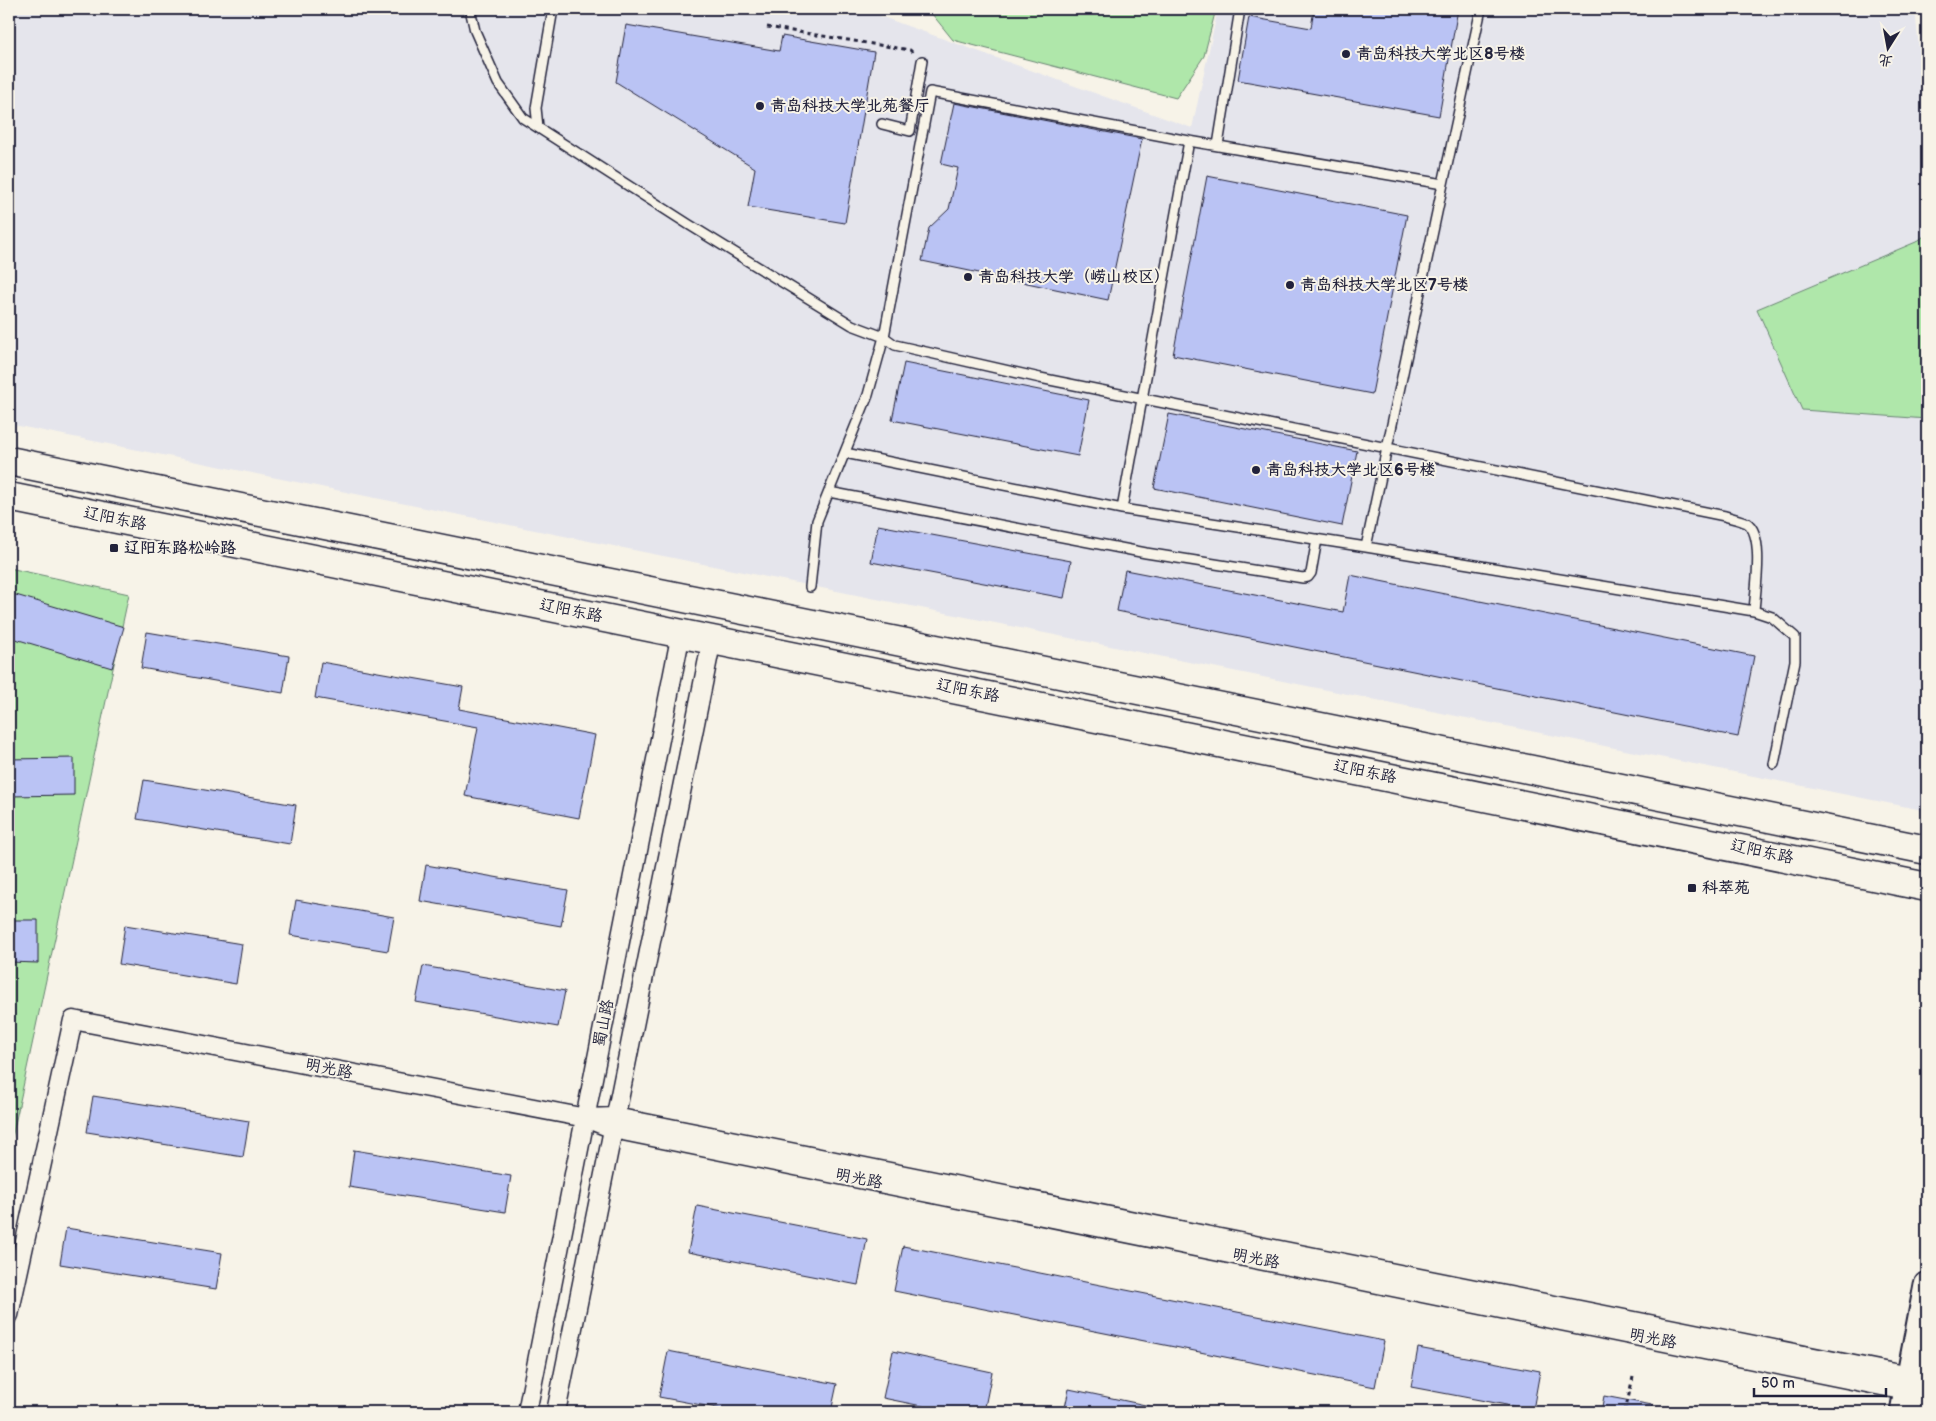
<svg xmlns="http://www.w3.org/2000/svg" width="1936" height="1421" viewBox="0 0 1936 1421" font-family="'Balsamiq Sans','LXGW WenKai TC',sans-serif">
<rect width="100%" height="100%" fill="#f7f3e8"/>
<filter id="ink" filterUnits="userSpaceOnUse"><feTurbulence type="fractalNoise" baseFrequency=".02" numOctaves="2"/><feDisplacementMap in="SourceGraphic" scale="10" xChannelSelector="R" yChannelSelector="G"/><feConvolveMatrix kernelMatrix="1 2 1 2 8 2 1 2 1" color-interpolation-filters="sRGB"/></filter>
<g filter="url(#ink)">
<path fill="#e5e5ec" d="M 9,9 L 860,9 L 1192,128 L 1218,9 L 1915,9 L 1927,130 L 1927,811 L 9,424 Z"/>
<path fill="#afe7aa" stroke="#688472" d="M 928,9 L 1216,9 L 1204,56 L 1176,98 L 953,40 Z
M 1927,234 L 1927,419 L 1802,410 L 1757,309 L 1916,242 Z
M 9,568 L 129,594 L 9,1152 Z"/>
<path fill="#bac3f4" stroke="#22223b" d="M 1314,9 L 1458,9 L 1439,116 L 1238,80 L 1249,17 L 1311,28 Z
M 626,25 L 779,51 L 782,36 L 874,52 L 845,223 L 748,207 L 755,168 L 616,82 Z
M 954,103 L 1142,139 L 1108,300 L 922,261 L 929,228 L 949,209 L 958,168 L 941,164 Z
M 1207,176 L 1407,215 L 1372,394 L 1173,355 Z
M 904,363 L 1089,400 L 1078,456 L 892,420 Z
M 1169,414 L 1357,451 L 1342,526 L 1154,488 Z
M 878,525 L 1071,561 L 1064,598 L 871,562 Z
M 1125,570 L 1343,612 L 1350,575 L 1754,656 L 1738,737 L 1117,611 Z
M 9,593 L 124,627 L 112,668 L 9,637 Z
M 147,632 L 289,656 L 283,693 L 141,668 Z
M 321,662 L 463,687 L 459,709 L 595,735 L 579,818 L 465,796 L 478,727 L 315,698 Z
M 74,758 L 74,795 L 9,796 L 9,759 Z
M 144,780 L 296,805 L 290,844 L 137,819 Z
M 426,865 L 568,890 L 561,926 L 420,901 Z
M 296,900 L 394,917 L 388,951 L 290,935 Z
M 9,920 L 38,920 L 38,963 L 9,962 Z
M 125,925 L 242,944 L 236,984 L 119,964 Z
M 423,966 L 565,991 L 558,1027 L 416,1002 Z
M 93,1096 L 249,1121 L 243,1157 L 87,1132 Z
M 354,1150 L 511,1176 L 505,1212 L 349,1187 Z
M 697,1206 L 867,1239 L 858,1285 L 688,1252 Z
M 66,1228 L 222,1253 L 216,1289 L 60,1264 Z
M 903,1246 L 1384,1341 L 1375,1387 L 894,1291 Z
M 1418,1348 L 1540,1371 L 1533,1410 L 1411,1387 Z
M 668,1351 L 837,1384 L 831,1412 L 738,1412 L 659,1397 Z
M 893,1351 L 992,1372 L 984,1412 L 951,1412 L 883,1398 Z
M 1069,1389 L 1150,1406 L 1149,1412 L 1064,1412 Z
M 1604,1396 L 1652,1405 L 1652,1412 L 1601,1412 Z"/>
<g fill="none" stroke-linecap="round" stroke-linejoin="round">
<defs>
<path id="lane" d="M 470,9 L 475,31 L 498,83 L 523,118 L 688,224 L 852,325 L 884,337 L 895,345 L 1040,378 L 1725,516 C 1731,518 1741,520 1747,523 C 1765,535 1755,592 1754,611
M 882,124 L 910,131 L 922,61
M 538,127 L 536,108 L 553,9
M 1218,145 L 1240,9
M 1443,184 L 1481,9
M 845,453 L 1122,509 L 1366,547 L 1443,184 L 1189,141
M 829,492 L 1146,553 L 1303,578 L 1308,577 L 1311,573 L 1317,539
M 1366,547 L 1754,611 L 1772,617 L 1795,637 L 1795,661 L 1774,764
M 810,587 L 817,521 L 868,395 L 884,337 L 930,92 L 1189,141 L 1122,509"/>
<path id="street" d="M 593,1121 L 613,1129 L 1916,1393
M 9,1315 L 73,1020 L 586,1118 L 615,1117 L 1919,1378
M 527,1412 L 681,633
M 556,1412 L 712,639"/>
<path id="secondary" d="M 1903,1412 L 1927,1285
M 1921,1412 L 1927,1377"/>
<path id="primary" d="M 9,461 L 1927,850
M 9,497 L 1927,887"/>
</defs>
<use href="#lane" stroke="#22223b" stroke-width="12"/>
<use href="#street" stroke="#22223b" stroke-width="21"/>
<use href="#secondary" stroke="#22223b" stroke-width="29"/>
<use href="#primary" stroke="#22223b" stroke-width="31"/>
<path stroke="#22223b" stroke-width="3" stroke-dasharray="4 4" stroke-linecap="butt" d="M 602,9 L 607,11
M 767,27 L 910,50 L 914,54
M 1625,1412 L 1633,1377"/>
<use href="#lane" stroke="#f7f3e8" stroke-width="9"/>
<use href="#street" stroke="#f7f3e8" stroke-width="18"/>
<use href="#secondary" stroke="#f7f3e8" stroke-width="25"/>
<use href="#primary" stroke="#f7f3e8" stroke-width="28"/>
</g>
</g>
<g fill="#22223b" stroke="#f7f3e8" stroke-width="2">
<circle cx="1346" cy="54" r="5"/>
<circle cx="760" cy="106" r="5"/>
<circle cx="968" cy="277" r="5"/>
<circle cx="1290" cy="285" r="5"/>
<circle cx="1256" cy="470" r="5"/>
<rect x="109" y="543" width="10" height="10" rx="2.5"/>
<rect x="1687" y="883" width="10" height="10" rx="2.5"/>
</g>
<g text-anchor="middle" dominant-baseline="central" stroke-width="4" stroke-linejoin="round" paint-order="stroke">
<g font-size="16" font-weight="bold" fill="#22223b" stroke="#f7f3e8" text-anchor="start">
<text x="1356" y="54">青岛科技大学北区8号楼</text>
<text x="770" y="106">青岛科技大学北苑餐厅</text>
<text x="978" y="277">青岛科技大学（崂山校区）</text>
<text x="1300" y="285">青岛科技大学北区7号楼</text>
<text x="1266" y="470">青岛科技大学北区6号楼</text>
<text x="124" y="548">辽阳东路松岭路</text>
<text x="1702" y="888">科萃苑</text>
</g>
<g font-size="16" fill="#22223b" stroke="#f7f3e8">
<text transform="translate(115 519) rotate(11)">辽阳东路</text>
<text transform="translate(571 611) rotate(11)">辽阳东路</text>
<text transform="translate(968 691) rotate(11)">辽阳东路</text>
<text transform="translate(1365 772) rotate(11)">辽阳东路</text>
<text transform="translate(1762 852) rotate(12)">辽阳东路</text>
<text transform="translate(604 1023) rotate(-79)">蜀山路</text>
<text transform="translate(329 1069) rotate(11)">明光路</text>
<text transform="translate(859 1179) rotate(11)">明光路</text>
<text transform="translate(1256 1259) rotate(11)">明光路</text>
<text transform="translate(1653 1339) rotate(11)">明光路</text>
</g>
</g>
<rect width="1936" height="1421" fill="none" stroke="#f7f3e8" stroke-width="30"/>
<rect x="15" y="15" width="1906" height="1391" fill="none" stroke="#22223b" stroke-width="2" filter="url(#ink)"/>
<g transform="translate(1888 48) rotate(191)" stroke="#f7f3e8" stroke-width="4" paint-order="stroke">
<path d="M0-4L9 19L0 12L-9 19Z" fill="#22223b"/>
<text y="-8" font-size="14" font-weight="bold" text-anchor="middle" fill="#22223b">北</text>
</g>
<path d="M1754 1388v8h132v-8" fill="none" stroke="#22223b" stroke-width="2.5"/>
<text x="1761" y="1388" font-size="15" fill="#22223b" stroke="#f7f3e8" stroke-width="4" paint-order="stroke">50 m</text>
</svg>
